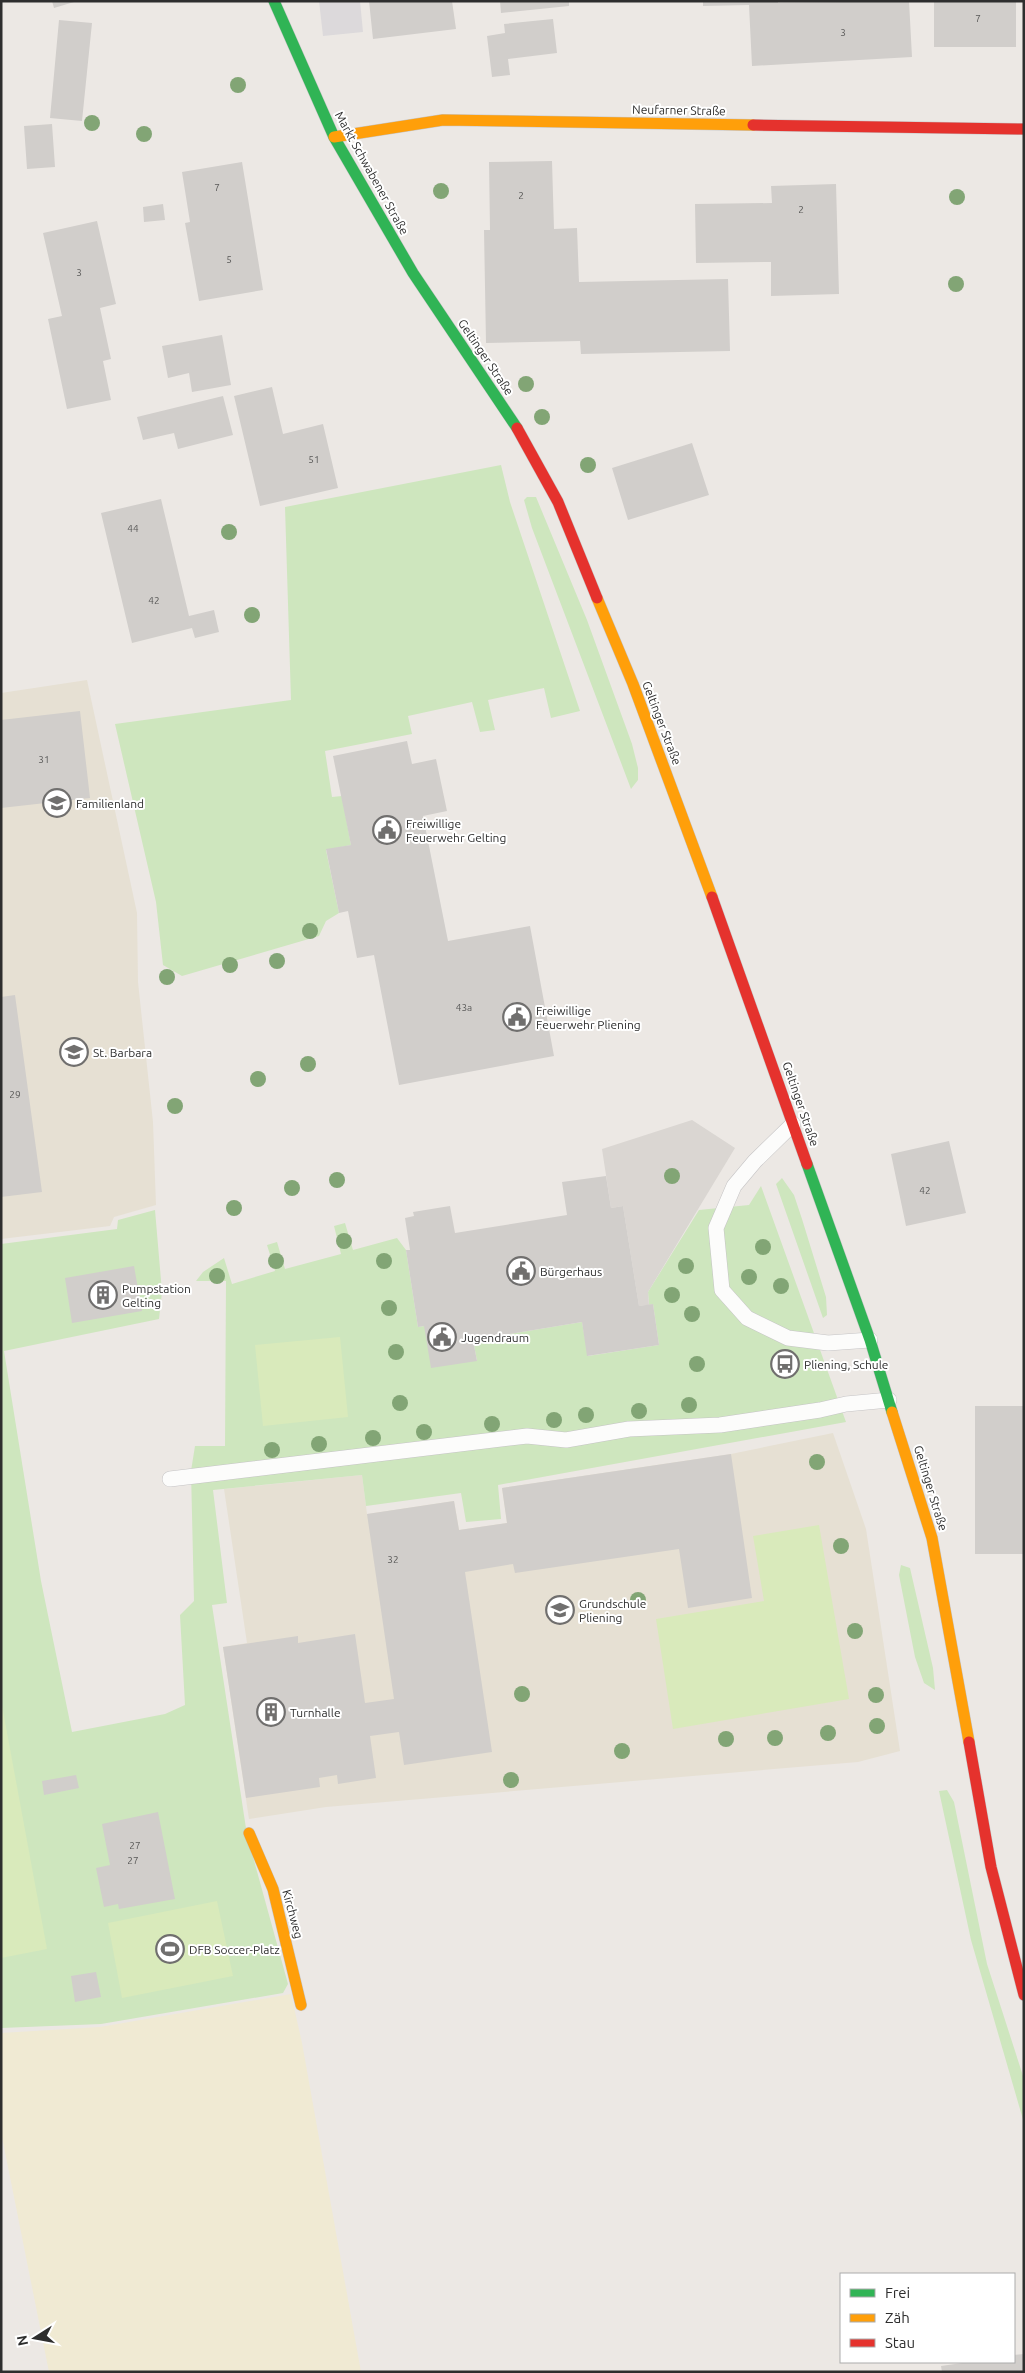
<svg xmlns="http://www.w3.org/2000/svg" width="1025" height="2373" viewBox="0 0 1025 2373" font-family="Ubuntu,sans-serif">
<rect width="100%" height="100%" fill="#ece8e4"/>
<path fill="#dcd9db" d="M 319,1 L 360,1 L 363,32 L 323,36 Z"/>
<path fill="#e6e0d3" d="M 87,680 L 137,913 L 138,982 L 153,1122 L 156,1205 L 114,1217 L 110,1226 L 1,1239 L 1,693 Z
M 833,1433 L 866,1529 L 900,1751 L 858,1762 L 326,1807 L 249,1819 L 223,1647 L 247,1643 L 224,1489 L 362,1475 L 367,1514 L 454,1501 L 459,1530 L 507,1523 L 502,1488 L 731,1454 Z"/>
<path fill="#cee6be" d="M 501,465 L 510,502 L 580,711 L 551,718 L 544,688 L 488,700 L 495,730 L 480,732 L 472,702 L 408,716 L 412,734 L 325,751 L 332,797 L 342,796 L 351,845 L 326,850 L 339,913 L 326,921 L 319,936 L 182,976 L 163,965 L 156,902 L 115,724 L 291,700 L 285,507 Z
M 527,497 L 536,497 L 587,620 L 632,744 L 638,768 L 638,780 L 631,789 L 532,528 L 524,500 Z
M 782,1178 L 794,1195 L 802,1219 L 826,1297 L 827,1315 L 823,1318 L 776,1184 Z
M 761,1186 L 846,1422 L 498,1485 L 501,1519 L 466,1522 L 461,1493 L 366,1506 L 362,1475 L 213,1490 L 227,1603 L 212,1605 L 247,1835 L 288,1984 L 283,1993 L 101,2024 L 1,2028 L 1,1244 L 117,1229 L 118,1220 L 155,1210 L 162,1292 L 159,1319 L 4,1351 L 41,1581 L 72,1732 L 165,1714 L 185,1705 L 180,1615 L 194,1601 L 191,1471 L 195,1446 L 225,1446 L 226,1281 L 196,1281 L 203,1272 L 224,1258 L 232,1284 L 275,1271 L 267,1245 L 277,1242 L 285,1269 L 341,1254 L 334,1226 L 345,1223 L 353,1250 L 397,1238 L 406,1250 L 418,1327 L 424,1326 L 477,1361 L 473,1340 L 582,1322 L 588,1356 L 659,1345 L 653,1304 L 649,1305 L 648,1292 L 699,1210 L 749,1205 Z
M 901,1565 L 910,1568 L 933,1668 L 935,1690 L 924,1683 L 915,1657 L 899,1575 Z
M 947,1790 L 954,1802 L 987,1964 L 1024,2079 L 1024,2123 L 971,1940 L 939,1791 Z"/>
<path fill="#f0ead3" d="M 291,1994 L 302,2043 L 361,2372 L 49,2372 L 1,2132 L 1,2033 L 100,2027 Z"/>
<path fill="#d9eabb" d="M 340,1337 L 348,1417 L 263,1426 L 255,1345 Z
M 819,1525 L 849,1699 L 673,1729 L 656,1619 L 764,1601 L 753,1536 Z
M 1,1700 L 47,1949 L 1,1958 Z
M 217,1901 L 233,1976 L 122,1998 L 108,1923 Z"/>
<path fill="#dad6d2" d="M 692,1120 L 735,1148 L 648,1292 L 649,1305 L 639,1306 L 623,1206 L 611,1208 L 602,1149 Z"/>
<path fill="#d1cecb" d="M 52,1 L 74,1 L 74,2 L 54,8 Z
M 369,1 L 452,1 L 456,29 L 373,39 Z
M 500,1 L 569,1 L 569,6 L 501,13 Z
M 703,1 L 778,1 L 778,3 L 909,1 L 912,57 L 752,66 L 749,5 L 703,6 Z
M 934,1 L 1016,1 L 1016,47 L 934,47 Z
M 553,19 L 557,53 L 508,59 L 510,75 L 492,77 L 487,36 L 505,33 L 504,24 Z
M 59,20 L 92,23 L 82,121 L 50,118 Z
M 52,124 L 55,167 L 27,169 L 24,126 Z
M 552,161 L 554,229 L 577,228 L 579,282 L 728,279 L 730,351 L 581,354 L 580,341 L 486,343 L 484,230 L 490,230 L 489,162 Z
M 242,162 L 263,290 L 199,301 L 185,223 L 190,222 L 182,172 Z
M 836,184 L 839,294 L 771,296 L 771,262 L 696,263 L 695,204 L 772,203 L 771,186 Z
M 163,204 L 165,220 L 144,222 L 143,207 Z
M 97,221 L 116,304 L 100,308 L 111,359 L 103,361 L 111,400 L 67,409 L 48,319 L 62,316 L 43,233 Z
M 222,335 L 231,385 L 192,392 L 189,373 L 168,378 L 162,346 Z
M 272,387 L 283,434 L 323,424 L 338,488 L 260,506 L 234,396 Z
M 223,396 L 233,435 L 178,449 L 174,433 L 143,440 L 137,417 Z
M 692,443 L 709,495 L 628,520 L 612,468 Z
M 161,499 L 189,616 L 214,610 L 219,632 L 195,638 L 192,628 L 132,643 L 101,513 Z
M 80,711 L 90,798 L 1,808 L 1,720 Z
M 407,741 L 412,764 L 436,759 L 447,811 L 423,816 L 448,941 L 530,926 L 554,1056 L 399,1085 L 374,955 L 357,958 L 348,911 L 339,913 L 326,849 L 351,845 L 333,756 Z
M 15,995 L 42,1192 L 1,1197 L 1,997 Z
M 949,1141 L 966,1213 L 906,1226 L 891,1154 Z
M 606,1176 L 611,1208 L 623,1206 L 639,1306 L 653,1304 L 659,1345 L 587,1356 L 582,1322 L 473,1340 L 477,1361 L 431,1368 L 424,1326 L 418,1327 L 406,1250 L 410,1250 L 405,1218 L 414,1216 L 413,1212 L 450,1206 L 455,1233 L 567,1215 L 562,1182 Z
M 134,1266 L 142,1311 L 72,1323 L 65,1278 Z
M 975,1406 L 1024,1406 L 1024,1554 L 975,1554 Z
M 731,1454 L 752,1598 L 688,1608 L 679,1549 L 515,1573 L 513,1564 L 465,1572 L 492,1752 L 404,1765 L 399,1732 L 370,1736 L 376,1778 L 338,1784 L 337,1775 L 319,1778 L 320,1787 L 246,1798 L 223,1647 L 298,1636 L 298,1643 L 355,1634 L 365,1703 L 394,1699 L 367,1514 L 454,1501 L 459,1530 L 507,1523 L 502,1488 Z
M 76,1775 L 79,1788 L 44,1795 L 42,1781 Z
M 158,1812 L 175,1899 L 119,1909 L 118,1904 L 104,1907 L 96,1868 L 110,1865 L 102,1824 Z
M 96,1972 L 101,1997 L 75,2002 L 71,1976 Z
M 1024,2354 L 1024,2372 L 942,2372 L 941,2366 L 969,2362 L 1014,2362 L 1014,2355 Z"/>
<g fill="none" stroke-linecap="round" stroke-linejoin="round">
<defs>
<path id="lane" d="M 793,1124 L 755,1161 L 734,1186 L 716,1228 L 722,1290 L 747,1318 L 788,1338 L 828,1343 L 870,1340
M 170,1479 L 527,1436 L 566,1440 L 629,1429 L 720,1425 L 820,1410 L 846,1404 L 889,1400"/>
<path id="fast" d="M 274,1 L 334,137 L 413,273 L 517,428
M 807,1164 L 870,1340 L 892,1412"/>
<path id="slow" d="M 334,137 L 443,120 L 753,125
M 597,598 L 633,684 L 712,897
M 892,1412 L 932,1538 L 969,1742
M 249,1833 L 273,1889 L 301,2005"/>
<path id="jam" d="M 753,125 L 1024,129
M 517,428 L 558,502 L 597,598
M 712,897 L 807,1164
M 969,1742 L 991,1867 L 1024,1995"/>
</defs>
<use href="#lane" stroke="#c5c4c5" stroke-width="16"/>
<use href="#fast" stroke="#c5c4c5" stroke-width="12"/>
<use href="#slow" stroke="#c5c4c5" stroke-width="12"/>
<use href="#jam" stroke="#c5c4c5" stroke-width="12"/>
<use href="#lane" stroke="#fcfcfb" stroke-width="15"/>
<use href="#fast" stroke="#30b455" stroke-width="11"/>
<use href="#slow" stroke="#ff9f0a" stroke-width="11"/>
<use href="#jam" stroke="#e5322d" stroke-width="11"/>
</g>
<g fill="#82a575">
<circle cx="238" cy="85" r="8"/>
<circle cx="92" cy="123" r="8"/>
<circle cx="144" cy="134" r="8"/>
<circle cx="441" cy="191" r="8"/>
<circle cx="957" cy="197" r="8"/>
<circle cx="956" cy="284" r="8"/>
<circle cx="526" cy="384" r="8"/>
<circle cx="542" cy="417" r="8"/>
<circle cx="588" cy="465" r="8"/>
<circle cx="229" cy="532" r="8"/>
<circle cx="252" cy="615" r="8"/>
<circle cx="310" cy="931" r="8"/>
<circle cx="277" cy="961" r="8"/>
<circle cx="230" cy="965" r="8"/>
<circle cx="167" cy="977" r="8"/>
<circle cx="308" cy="1064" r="8"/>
<circle cx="258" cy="1079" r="8"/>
<circle cx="175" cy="1106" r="8"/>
<circle cx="672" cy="1176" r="8"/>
<circle cx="337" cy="1180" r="8"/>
<circle cx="292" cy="1188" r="8"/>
<circle cx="234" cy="1208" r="8"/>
<circle cx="344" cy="1241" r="8"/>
<circle cx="763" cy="1247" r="8"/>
<circle cx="276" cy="1261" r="8"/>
<circle cx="384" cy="1261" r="8"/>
<circle cx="686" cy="1266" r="8"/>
<circle cx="217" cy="1276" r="8"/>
<circle cx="749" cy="1277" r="8"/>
<circle cx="781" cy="1286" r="8"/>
<circle cx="672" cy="1295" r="8"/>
<circle cx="389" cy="1308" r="8"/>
<circle cx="692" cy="1314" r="8"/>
<circle cx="396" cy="1352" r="8"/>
<circle cx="697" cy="1364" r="8"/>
<circle cx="400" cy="1403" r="8"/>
<circle cx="689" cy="1405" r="8"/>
<circle cx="639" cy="1411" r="8"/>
<circle cx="586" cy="1415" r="8"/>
<circle cx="554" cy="1420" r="8"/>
<circle cx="492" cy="1424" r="8"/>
<circle cx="424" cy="1432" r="8"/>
<circle cx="373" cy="1438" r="8"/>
<circle cx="319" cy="1444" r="8"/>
<circle cx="272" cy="1450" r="8"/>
<circle cx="817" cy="1462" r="8"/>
<circle cx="841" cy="1546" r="8"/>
<circle cx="638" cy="1600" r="8"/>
<circle cx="855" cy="1631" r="8"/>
<circle cx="522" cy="1694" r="8"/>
<circle cx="876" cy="1695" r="8"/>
<circle cx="877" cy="1726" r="8"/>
<circle cx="828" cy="1733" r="8"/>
<circle cx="775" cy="1738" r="8"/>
<circle cx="726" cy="1739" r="8"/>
<circle cx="622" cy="1751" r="8"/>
<circle cx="511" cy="1780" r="8"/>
</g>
<defs>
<symbol id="school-ring" viewBox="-11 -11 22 22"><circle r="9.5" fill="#fff" stroke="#706f6e" stroke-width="1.5"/><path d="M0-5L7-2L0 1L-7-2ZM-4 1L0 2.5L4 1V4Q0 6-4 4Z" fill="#706f6e"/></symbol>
<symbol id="civic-ring" viewBox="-11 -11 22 22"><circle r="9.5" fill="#fff" stroke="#706f6e" stroke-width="1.5"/><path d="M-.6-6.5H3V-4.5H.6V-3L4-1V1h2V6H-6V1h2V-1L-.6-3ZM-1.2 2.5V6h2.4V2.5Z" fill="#706f6e"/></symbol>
<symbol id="building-ring" viewBox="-11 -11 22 22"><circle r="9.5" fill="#fff" stroke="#706f6e" stroke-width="1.5"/><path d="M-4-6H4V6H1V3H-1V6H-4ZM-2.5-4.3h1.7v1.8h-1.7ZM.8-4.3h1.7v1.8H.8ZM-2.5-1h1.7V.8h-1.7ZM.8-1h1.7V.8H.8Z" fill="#706f6e"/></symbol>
<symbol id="bus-ring" viewBox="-11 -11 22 22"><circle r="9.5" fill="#fff" stroke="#706f6e" stroke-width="1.5"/><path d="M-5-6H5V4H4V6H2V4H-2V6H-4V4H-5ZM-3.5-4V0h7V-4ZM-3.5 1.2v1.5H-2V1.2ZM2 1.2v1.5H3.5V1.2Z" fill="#706f6e"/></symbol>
<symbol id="stadium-ring" viewBox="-11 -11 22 22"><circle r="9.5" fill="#fff" stroke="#706f6e" stroke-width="1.5"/><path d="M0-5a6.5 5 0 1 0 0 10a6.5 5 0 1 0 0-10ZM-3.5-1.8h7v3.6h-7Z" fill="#706f6e"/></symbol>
</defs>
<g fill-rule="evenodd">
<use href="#school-ring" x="41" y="787" width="32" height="32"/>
<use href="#civic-ring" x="371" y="814" width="32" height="32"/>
<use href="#civic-ring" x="501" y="1001" width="32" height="32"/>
<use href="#school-ring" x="58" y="1036" width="32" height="32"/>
<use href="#civic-ring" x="505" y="1255" width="32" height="32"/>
<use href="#building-ring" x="87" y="1279" width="32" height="32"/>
<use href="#civic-ring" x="426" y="1321" width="32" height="32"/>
<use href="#bus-ring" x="769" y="1348" width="32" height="32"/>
<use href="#school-ring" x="544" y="1594" width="32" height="32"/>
<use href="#building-ring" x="255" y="1696" width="32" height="32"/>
<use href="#stadium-ring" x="154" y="1933" width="32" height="32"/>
</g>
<g text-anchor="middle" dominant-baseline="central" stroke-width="4" stroke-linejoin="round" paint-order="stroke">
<g font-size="10" fill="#585857">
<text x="978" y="18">7</text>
<text x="843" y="32">3</text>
<text x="217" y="187">7</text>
<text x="521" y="195">2</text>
<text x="801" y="209">2</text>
<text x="229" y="259">5</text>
<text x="79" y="272">3</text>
<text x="314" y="459">51</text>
<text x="133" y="528">44</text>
<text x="154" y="600">42</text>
<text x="44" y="759">31</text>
<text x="464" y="1007">43a</text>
<text x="15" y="1094">29</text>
<text x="925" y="1190">42</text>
<text x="393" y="1559">32</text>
<text x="135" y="1845">27</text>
<text x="133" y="1860">27</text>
</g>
<g font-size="12" fill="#2e2e2e" stroke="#fff">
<text transform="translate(679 110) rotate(1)">Neufarner Straße</text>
<text transform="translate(372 173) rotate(61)">Markt Schwabener Straße</text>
<text transform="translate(486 357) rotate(56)">Geltinger Straße</text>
<text transform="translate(662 723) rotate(69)">Geltinger Straße</text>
<text transform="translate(801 1104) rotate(71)">Geltinger Straße</text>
<text transform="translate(931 1488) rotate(73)">Geltinger Straße</text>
<text transform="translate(293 1914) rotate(75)">Kirchweg</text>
</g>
<g font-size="12" fill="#2e2e2e" stroke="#fff" text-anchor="start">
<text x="76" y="803">Familienland</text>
<text x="406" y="823">Freiwillige<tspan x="406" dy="14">Feuerwehr Gelting</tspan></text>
<text x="536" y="1010">Freiwillige<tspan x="536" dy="14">Feuerwehr Pliening</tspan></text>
<text x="93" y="1052">St. Barbara</text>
<text x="540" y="1271">Bürgerhaus</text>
<text x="122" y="1288">Pumpstation<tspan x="122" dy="14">Gelting</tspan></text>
<text x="461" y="1337">Jugendraum</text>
<text x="804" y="1364">Pliening, Schule</text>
<text x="579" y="1603">Grundschule<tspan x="579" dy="14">Pliening</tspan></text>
<text x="290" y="1712">Turnhalle</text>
<text x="189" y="1949">DFB Soccer-Platz</text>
</g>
</g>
<rect width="1025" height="2373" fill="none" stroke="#2e2e2e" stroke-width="5"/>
<rect x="840" y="2273" width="175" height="90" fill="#ffffff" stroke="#ababab"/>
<rect x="850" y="2289" width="25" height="8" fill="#30b455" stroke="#ababab"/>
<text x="885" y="2298" font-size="15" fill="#2e2e2e">Frei</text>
<rect x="850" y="2314" width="25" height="8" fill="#ff9f0a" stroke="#ababab"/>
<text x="885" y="2323" font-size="15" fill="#2e2e2e">Zäh</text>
<rect x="850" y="2339" width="25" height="8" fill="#e5322d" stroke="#ababab"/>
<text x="885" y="2348" font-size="15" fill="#2e2e2e">Stau</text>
<g transform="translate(35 2338) rotate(259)" stroke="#ffffff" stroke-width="4" paint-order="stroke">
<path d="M0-4L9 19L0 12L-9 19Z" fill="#2e2e2e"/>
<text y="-8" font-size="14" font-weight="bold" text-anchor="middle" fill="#2e2e2e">N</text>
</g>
</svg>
